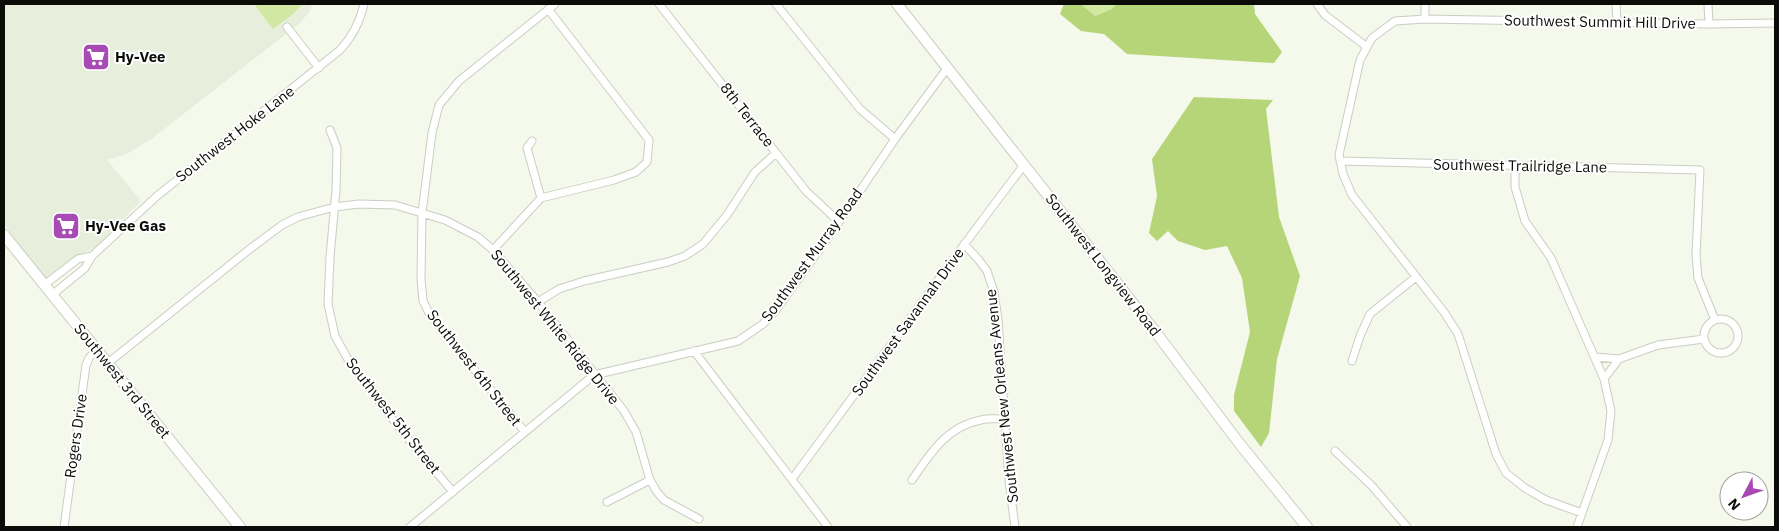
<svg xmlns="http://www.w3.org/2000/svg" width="1779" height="531" font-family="'IBM Plex Sans',sans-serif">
<rect width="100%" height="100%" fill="#f4f9ec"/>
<path fill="#e7eedb" d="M 4,4 L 312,4 L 310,11 L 300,23 L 154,137 L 127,154 L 107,160 L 141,201 L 97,246 L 75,258 L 48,280 L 42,278 L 36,272 L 4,224 Z"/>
<path fill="#d0e8a1" d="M 254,4 L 302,4 L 293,14 L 273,29 Z
M 1076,4 L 1116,4 L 1112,9 L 1095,16 L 1082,5 Z"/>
<path fill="#b6d478" d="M 1064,4 L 1082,5 L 1095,16 L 1112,9 L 1116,4 L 1254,4 L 1255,14 L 1282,52 L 1274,63 L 1127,54 L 1104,34 L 1081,31 L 1060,14 Z
M 1194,97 L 1273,100 L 1266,109 L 1279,217 L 1300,276 L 1277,359 L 1269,433 L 1261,447 L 1234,411 L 1234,395 L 1250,332 L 1242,278 L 1227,246 L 1205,250 L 1178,241 L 1168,231 L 1157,241 L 1149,233 L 1157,196 L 1152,159 Z"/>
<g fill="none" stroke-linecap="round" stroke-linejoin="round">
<g stroke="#c9cec2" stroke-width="9">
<path id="street" d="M 659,4 L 806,191 L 839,222
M 776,4 L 860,109 L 895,139
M 1317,4 L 1325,15 L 1367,47
M 1616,4 L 1617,22
M 1708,4 L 1709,24
M 1425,19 L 1425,4
M 287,27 L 319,68
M 330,130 L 337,148 L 336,190 L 330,257 L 328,304 L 335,336 L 350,363 L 401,430 L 453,492
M 532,141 L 527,148 L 541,198
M 1340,161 L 1700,170 L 1696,255 L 1698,278 L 1715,320
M 1515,165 L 1515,187 L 1525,221 L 1551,258 L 1604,379 L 1611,411 L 1608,440 L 1577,527
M 964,244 L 978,259 L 987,271 L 994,292 L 998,320 L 1009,481 L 1015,527
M 493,250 L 541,198 L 614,180 L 636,172 L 647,162 L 649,140 L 548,9
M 44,285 L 78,259 L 92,256
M 52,295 L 85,268 L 92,256 L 157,196 L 340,50 C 353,36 360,22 364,4
M 538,302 L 559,289 L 584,281 L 668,262 L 685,256 L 703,244 L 727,215 L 755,172 L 776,153
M1704 336a17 17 0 1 1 34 0a17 17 0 1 1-34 0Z
M 694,351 L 828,527
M 1595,357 L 1619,359 L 1658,345 L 1704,339
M 1352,361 L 1360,336 L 1370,314 L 1416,277
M 108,363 L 251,248 L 282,225 L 298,217 L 334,207 L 359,204 L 395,205 L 445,220 L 478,237 L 493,250 L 538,302 L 624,411 L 636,432 L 650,480 L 657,492 L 664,500 L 699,519
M 1604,379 L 1619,359
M 525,432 L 430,315 L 423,301 L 421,279 L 422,213 L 432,133 L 439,105 L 459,81 L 555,4
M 1335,451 L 1372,486 L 1407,527
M 792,479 C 870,375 945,268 1024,165
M 912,480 C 930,454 947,426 981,420 C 988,418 997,419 1005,419
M 607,502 L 650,480
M 1582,513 L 1546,500 L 1525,488 L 1506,473 L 1496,454 L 1458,334 L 1444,312 L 1352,195 L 1343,174 L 1339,155 L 1360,60 L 1372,38 L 1395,21 L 1425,19 L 1709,24 L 1775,23
M 64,527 L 86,365 L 89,358 L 97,349
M 410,527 L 594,375 L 738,341 L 763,324 L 776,310 L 839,222 L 895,139 L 948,67"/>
</g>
<g stroke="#c9cec2" stroke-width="12">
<path id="secondary" d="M 897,4 L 1154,330 L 1239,443 L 1307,527
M 4,235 L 240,527"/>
</g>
<use href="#street" stroke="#fff" stroke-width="7"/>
<use href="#secondary" stroke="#fff" stroke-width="10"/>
</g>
<defs>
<g id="supermarket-square" transform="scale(1.4375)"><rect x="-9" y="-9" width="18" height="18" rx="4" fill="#a74ab3" stroke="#fff"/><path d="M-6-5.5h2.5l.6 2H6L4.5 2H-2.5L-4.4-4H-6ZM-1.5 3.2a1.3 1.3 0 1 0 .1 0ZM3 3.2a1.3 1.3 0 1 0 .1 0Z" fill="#fff"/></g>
</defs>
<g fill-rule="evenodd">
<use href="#supermarket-square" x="96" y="57"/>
<use href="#supermarket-square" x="66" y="226"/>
</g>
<g text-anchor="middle" stroke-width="4" stroke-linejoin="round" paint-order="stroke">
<g font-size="15" fill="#0b0c08" stroke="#fff">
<text transform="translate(1600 22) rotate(1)" y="5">Southwest Summit Hill Drive</text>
<text transform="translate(747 115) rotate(52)" y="5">8th Terrace</text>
<text transform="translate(235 134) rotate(-38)" y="5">Southwest Hoke Lane</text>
<text transform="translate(1520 166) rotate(1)" y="5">Southwest Trailridge Lane</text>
<text transform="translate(812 255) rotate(-54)" y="5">Southwest Murray Road</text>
<text transform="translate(1103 265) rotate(52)" y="5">Southwest Longview Road</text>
<text transform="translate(908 322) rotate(-54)" y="5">Southwest Savannah Drive</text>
<text transform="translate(555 327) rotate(51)" y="5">Southwest White Ridge Drive</text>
<text transform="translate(474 368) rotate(52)" y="5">Southwest 6th Street</text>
<text transform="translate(122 381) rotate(51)" y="5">Southwest 3rd Street</text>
<text transform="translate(1002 396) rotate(-96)" y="5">Southwest New Orleans Avenue</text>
<text transform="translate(393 416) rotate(52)" y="5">Southwest 5th Street</text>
<text transform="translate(76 436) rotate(-82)" y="5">Rogers Drive</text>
</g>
<g font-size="15" font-weight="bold" fill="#0b0c08" stroke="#fff" text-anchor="start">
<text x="115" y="62">Hy-Vee</text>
<text x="85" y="231">Hy-Vee Gas</text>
</g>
</g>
<rect width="1779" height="531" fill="none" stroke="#0b0c08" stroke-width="10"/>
<g transform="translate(1744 496) rotate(229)"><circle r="24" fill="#ffffff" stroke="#9d9e9c"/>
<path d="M0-4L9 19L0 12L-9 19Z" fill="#a74ab3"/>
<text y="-8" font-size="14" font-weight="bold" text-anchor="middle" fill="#0b0c08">N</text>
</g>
</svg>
